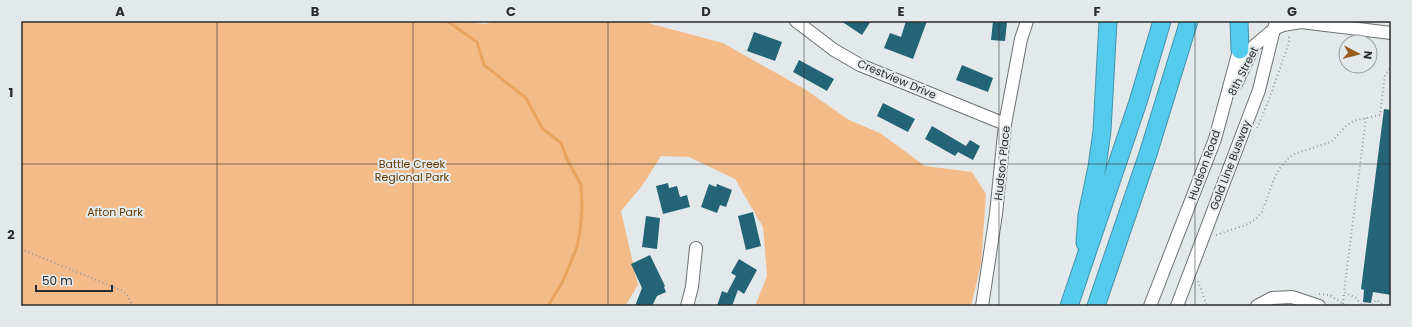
<svg xmlns="http://www.w3.org/2000/svg" width="1412" height="327" font-family="Poppins,sans-serif">
<rect width="100%" height="100%" fill="#e3e9eb"/>
<path fill="#f2bb87" d="M 21,21 L 456,21 L 485,24 L 500,21 L 633,21 L 648,23 L 723,43 L 806,90 L 849,120 L 880,133 L 925,166 L 972,172 L 986,194 L 981,264 L 971,306 L 755,306 L 767,276 L 763,227 L 735,179 L 689,157 L 661,156 L 642,186 L 621,211 L 638,285 L 625,306 L 21,306 Z"/>
<g fill="none" stroke-linecap="round" stroke-linejoin="round">
<path stroke="#e9a461" stroke-width="3" d="M 447,21 L 477,42 L 484,65 L 526,98 L 542,128 L 561,143 L 567,159 L 581,185 L 582,209 L 580,231 L 577,247 L 563,281 L 548,306"/>
</g>
<path fill="#246477" d="M 841,21 L 871,21 L 862,35 Z
M 906,21 L 927,21 L 913,59 L 884,48 L 890,33 L 901,37 Z
M 993,21 L 1007,22 L 1005,41 L 991,40 Z
M 754,32 L 782,42 L 775,61 L 747,51 Z
M 799,60 L 834,79 L 827,91 L 793,72 Z
M 962,65 L 993,78 L 988,92 L 956,80 Z
M 883,103 L 915,119 L 908,132 L 877,116 Z
M 1384,109 L 1391,110 L 1391,295 L 1373,292 L 1371,303 L 1363,302 L 1364,290 L 1361,289 Z
M 932,126 L 966,146 L 970,140 L 980,146 L 973,160 L 958,152 L 955,156 L 925,139 Z
M 668,183 L 669,188 L 677,186 L 680,197 L 687,195 L 690,207 L 663,214 L 656,186 Z
M 709,184 L 716,187 L 717,184 L 732,190 L 726,207 L 720,205 L 717,213 L 701,207 Z
M 753,212 L 761,246 L 746,250 L 738,216 Z
M 646,216 L 660,218 L 657,249 L 642,247 Z
M 650,255 L 665,286 L 664,287 L 666,292 L 657,296 L 652,306 L 635,306 L 642,288 L 631,264 Z
M 739,259 L 757,270 L 744,294 L 738,290 L 732,306 L 717,306 L 722,291 L 727,293 L 736,276 L 731,273 Z"/>
<g fill="none" stroke-linecap="round" stroke-linejoin="round">
<g stroke="#6c7173" stroke-width="14">
<path id="minor" d="M 796,21 L 834,50 L 860,65 L 1005,124
M 1236,84 L 1254,46 L 1274,29 L 1283,25 L 1301,22 L 1391,33
M 687,306 L 692,287 L 696,248
M 982,306 L 996,214 L 1005,124 L 1021,39 L 1027,21
M 1150,306 L 1215,139 L 1241,43
M 1177,306 L 1259,90 L 1276,21
M 1257,306 L 1272,298 L 1292,297 L 1319,306"/>
</g>
<g stroke="#4593a9" stroke-width="19">
<path id="highway" d="M 1239,21 L 1240,50
M 1085,243 L 1087,215 L 1097,167 L 1102,131 L 1108,21
M 1069,306 L 1138,102 L 1162,21
M 1096,306 L 1148,154 L 1189,21"/>
</g>
<path stroke="#979b9d" stroke-width="2" stroke-dasharray="1 3" stroke-linecap="butt" d="M 1366,118 L 1344,292 L 1356,298 L 1361,304 L 1372,305 L 1376,300 L 1385,306
M 1257,128 L 1268,102 L 1289,43 L 1289,34
M 1216,235 L 1248,224 L 1256,219 L 1262,212 L 1274,179 L 1280,168 L 1288,159 L 1294,154 L 1331,142 L 1346,126 L 1353,121 L 1380,115 L 1385,75 L 1391,67
M 21,249 L 123,291 L 127,295 L 133,306
M 1198,281 L 1207,306
M 1319,294 L 1330,295 L 1346,306
M 1343,304 L 1344,292"/>
<use href="#minor" stroke="#fff" stroke-width="12"/>
<use href="#highway" stroke="#54caec" stroke-width="17"/>
</g>
<path fill="none" stroke="#2a2c2d" stroke-width="1" stroke-opacity="0.55" d="M 217,21 L 217,306M 413,21 L 413,306M 608,21 L 608,306M 804,21 L 804,306M 999,21 L 999,306M 1195,21 L 1195,306M 21,164 L 1391,164"/>
<g text-anchor="middle" stroke-width="4" stroke-linejoin="round" paint-order="stroke">
<g font-size="11" fill="#2a2c2d" stroke="#e3e9eb">
<text transform="translate(1243 71) rotate(-63)" y="4">8th Street</text>
<text transform="translate(897 79) rotate(23)" y="4">Crestview Drive</text>
<text transform="translate(1002 163) rotate(-84)" y="4">Hudson Place</text>
<text transform="translate(1204 165) rotate(-70)" y="4">Hudson Road</text>
<text transform="translate(1230 165) rotate(-69)" y="4">Gold Line Busway</text>
</g>
<g font-size="11" fill="#673b03" stroke="#e3e9eb">
<text x="412" y="168">Battle Creek<tspan x="412" dy="13">Regional Park</tspan></text>
<text x="115" y="216">Afton Park</text>
</g>
</g>
<rect width="1412" height="327" fill="none" stroke="#e3e9eb" stroke-width="44"/>
<g transform="translate(1358 54) rotate(97)"><circle r="19" fill="#e3e9eb" stroke="#999d9f"/>
<path d="M0-3L7 15L0 10L-7 15Z" fill="#975d1c"/>
<text y="-6" font-size="11" font-weight="bold" text-anchor="middle" fill="#2a2c2d">N</text>
</g>
<path d="M36 285v6h76v-6" fill="none" stroke="#2a2c2d" stroke-width="2"/>
<text x="42" y="285" font-size="12" fill="#2a2c2d" stroke="#e3e9eb" stroke-width="3" paint-order="stroke">50 m</text>
<rect x="22" y="22" width="1368" height="283" fill="none" stroke="#2a2c2d" stroke-width="1.5"/>
<g font-size="13" text-anchor="middle" font-weight="bold" fill="#2a2c2d">
<text x="120" y="16">A</text>
<text x="315" y="16">B</text>
<text x="511" y="16">C</text>
<text x="706" y="16">D</text>
<text x="901" y="16">E</text>
<text x="1097" y="16">F</text>
<text x="1292" y="16">G</text>
<text x="11" y="97">1</text>
<text x="11" y="239">2</text>
</g>
</svg>
